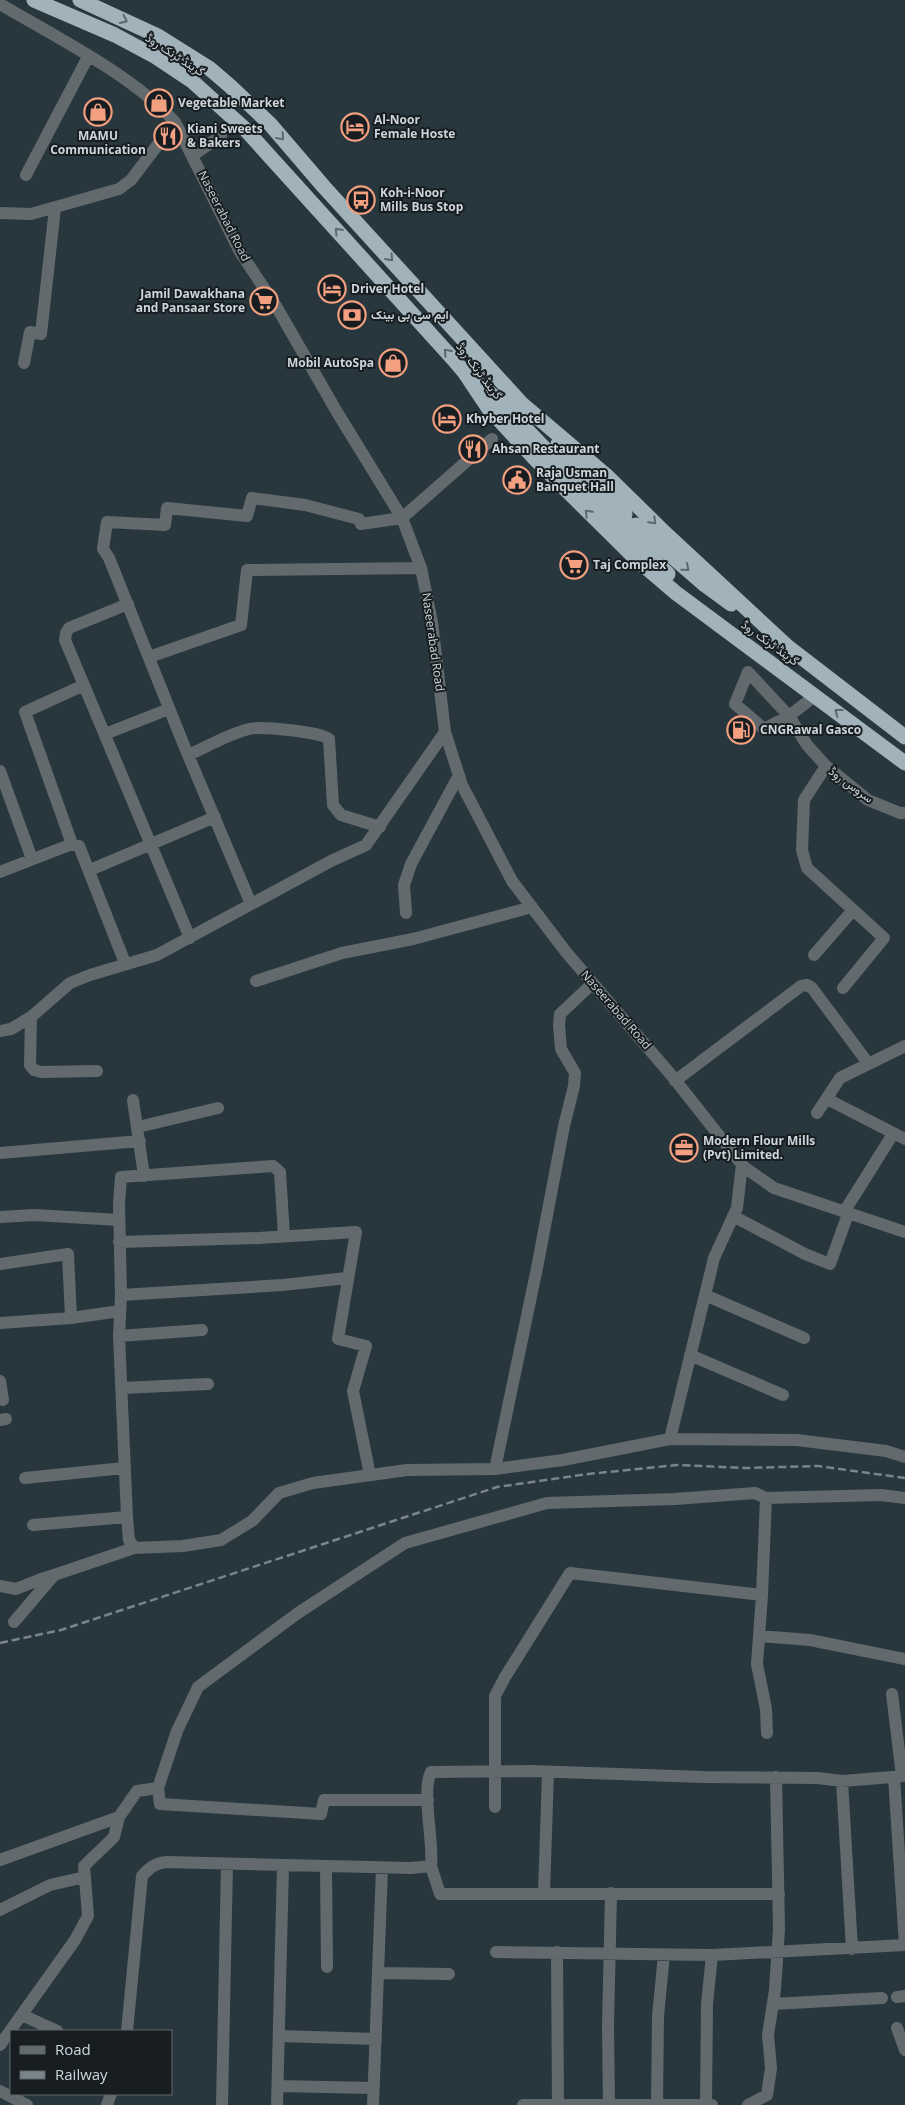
<svg xmlns="http://www.w3.org/2000/svg" width="905" height="2105" font-family="'Open Sans',Vazirmatn,sans-serif">
<rect width="100%" height="100%" fill="#28373d"/>
<g fill="none" stroke-linecap="round" stroke-linejoin="round">
<path stroke="#636a6d" stroke-width="12" d="M 0,4 C 56,37 132,75 175,122 L 240,252 L 276,306 L 337,412 L 402,518 L 421,568 L 432,622 L 445,732 L 462,785 L 512,881 L 566,952 L 672,1076 L 744,1167 L 774,1188 L 905,1232
M 193,155 L 221,136
M 26,175 L 88,57
M 0,213 L 31,214 L 119,189 L 131,180 L 175,122
M 24,363 L 30,332 L 41,334 L 55,208
M 128,604 L 69,628 L 66,633 L 65,640 L 190,938
M 149,657 L 241,625 L 247,570 L 421,568
M 816,695 L 789,716 L 764,729 L 735,704 L 748,672 L 789,716 L 807,745 L 826,766 L 868,800 L 900,813 L 905,813
M 105,734 L 169,709
M 188,755 C 207,747 228,734 249,729 C 260,726 322,732 329,739 L 333,805 L 341,815 L 380,827
M 826,766 L 804,800 L 802,850 L 807,868 L 884,938 L 843,988
M 0,771 L 32,859
M 72,844 L 25,712 L 84,685
M 90,870 L 215,817
M 0,872 L 72,844 L 79,846 L 125,963
M 251,904 L 183,743 L 109,558 L 103,549 L 107,522 L 165,525 L 167,508 L 247,516 L 252,498 L 305,505 L 359,519 L 361,524 L 402,518 L 492,439
M 406,913 L 404,885 L 411,864 L 459,775
M 814,955 L 853,910
M 256,981 L 342,953 L 413,939 L 532,907
M 31,1017 L 30,1065 L 34,1070 L 41,1072 L 97,1071
M 0,1031 L 11,1029 L 31,1017 L 70,983 L 90,975 L 157,955 L 331,861 L 366,845 L 445,732
M 675,1081 L 801,986 L 807,985 L 812,988 L 868,1063
M 827,1099 L 905,1139
M 133,1100 L 144,1176
M 817,1113 L 840,1078 L 905,1046
M 138,1127 L 218,1108
M 0,1153 L 140,1141
M 844,1212 L 893,1134
M 733,1216 L 805,1254 L 830,1264 L 848,1214
M 0,1217 L 34,1215 L 119,1220
M 119,1242 L 259,1238 L 356,1232 L 338,1339 L 366,1346 L 353,1391 L 370,1475
M 0,1264 L 68,1254 L 71,1318
M 121,1295 L 283,1285 L 347,1278
M 705,1295 L 804,1338
M 0,1323 L 71,1318 L 120,1311
M 119,1336 L 202,1330
M 690,1355 L 783,1395
M 0,1381 L 3,1400
M 122,1388 L 208,1384
M 0,1420 L 6,1419
M 670,1439 L 714,1258 L 737,1208 L 742,1164
M 495,1469 L 537,1268 L 564,1126 L 574,1086 L 575,1073 L 561,1049 L 559,1025 L 560,1014 L 593,983
M 25,1478 L 124,1468
M 33,1525 L 127,1517
M 134,1548 L 129,1540 L 127,1517 L 119,1336 L 121,1295 L 119,1204 L 121,1177 L 273,1166 L 280,1172 L 284,1236
M 0,1586 L 16,1589 L 41,1579 L 54,1575
M 762,1595 L 757,1664 L 766,1709 L 767,1733
M 14,1622 L 54,1575 L 134,1548 L 183,1546 L 221,1540 L 252,1521 L 279,1493 L 313,1483 L 407,1470 L 495,1469 L 563,1460 L 670,1439 L 797,1440 L 886,1451 L 905,1457
M 759,1636 L 810,1640 L 905,1659
M 892,1694 L 902,1776
M 894,1777 L 905,1945
M 842,1781 L 852,1949
M 158,1788 L 160,1804 L 321,1814 L 324,1800 L 428,1800
M 495,1807 L 495,1696 L 505,1677 L 570,1573 L 762,1595 L 766,1498
M 0,1860 L 119,1817
M 431,1866 L 440,1894 L 779,1894
M 326,1867 L 327,1967
M 544,1893 L 548,1772
M 0,1910 L 50,1885 L 85,1877
M 496,1952 L 712,1955 L 905,1945
M 557,1952 L 558,2105
M 379,1973 L 449,1974
M 897,1997 L 905,1996
M 773,2004 L 882,1998
M 22,2015 L 57,2031
M 897,2028 L 905,2050
M 127,2031 L 142,1876 C 150,1867 156,1863 167,1862 L 411,1868 L 431,1866 C 434,1842 421,1792 431,1772 L 531,1771 L 703,1777 L 818,1778 L 842,1781 L 905,1776
M 280,2036 L 376,2039
M 0,2045 L 75,1940 L 88,1916 L 84,1866 L 114,1837 L 119,1817 L 137,1791 L 158,1788 L 177,1731 L 198,1687 L 298,1613 L 405,1543 L 547,1503 L 675,1499 L 755,1493 L 766,1498 L 881,1495 L 905,1498
M 278,2086 L 373,2088
M 0,2091 L 27,2105
M 107,2105 L 111,2094
M 222,2105 L 227,1864
M 277,2105 L 283,1866
M 373,2105 L 382,1868
M 523,2105 L 712,2105
M 609,2105 L 608,2026 L 611,1893
M 657,2105 L 658,2016 L 664,1955
M 706,2105 L 707,2004 L 712,1955
M 748,2105 L 767,2095 L 771,2068 L 768,2035 L 775,1990 L 779,1929 L 776,1777"/>
<path stroke="#a1b2ba" stroke-width="15" d="M 34,0 L 115,35 L 156,57 L 192,81 L 245,129 L 454,360 L 465,373 L 489,409 L 536,460 L 635,558 L 676,593 L 905,763
M 80,0 L 158,36 L 209,68 L 230,86 L 270,124 L 324,187 L 522,404 L 608,477 L 665,533 L 788,647 L 905,737
M 478,384 L 497,399 L 595,501 L 614,524 L 623,522 L 625,514 L 558,444
M 668,574 L 626,534 L 627,527 L 636,525 L 705,585 L 731,604"/>
<path stroke="#79858a" stroke-width="2.5" stroke-dasharray="8 4" stroke-linecap="butt" d="M 0,1643 L 61,1630 L 497,1487 L 588,1474 L 677,1465 L 746,1468 L 818,1466 L 905,1478"/>
</g>
<defs><path id="oneway-chevron" d="M-2-3.5L2.5 0L-2 3.5" fill="none" stroke-width="1.6" stroke-linecap="round" stroke-linejoin="round" transform="scale(1.25)"/></defs>
<g stroke="#5c686d">
<use href="#oneway-chevron" transform="translate(124 20) rotate(25)"/>
<use href="#oneway-chevron" transform="translate(281 137) rotate(49)"/>
<use href="#oneway-chevron" transform="translate(338 231) rotate(-132)"/>
<use href="#oneway-chevron" transform="translate(390 258) rotate(48)"/>
<use href="#oneway-chevron" transform="translate(447 352) rotate(-132)"/>
<use href="#oneway-chevron" transform="translate(588 513) rotate(-135)"/>
<use href="#oneway-chevron" transform="translate(653 521) rotate(45)"/>
<use href="#oneway-chevron" transform="translate(686 568) rotate(41)"/>
<use href="#oneway-chevron" transform="translate(838 712) rotate(-143)"/>
</g>
<defs>
<g id="shop-ring" transform="scale(1.4375)"><circle r="9.5" fill="#171d20" stroke="#f2a080" stroke-width="1.5"/><path d="M-5-2.5h2.3a2.7 3.5 0 0 1 5.4 0H5L5.5 6h-11ZM-1.5-2.5h3a1.5 2.3 0 0 0-3 0Z" fill="#f2a080"/></g>
<g id="hotel-ring" transform="scale(1.4375)"><circle r="9.5" fill="#171d20" stroke="#f2a080" stroke-width="1.5"/><path d="M-6-4.5h1.5V1H6V5H4.5V3h-9V5H-6ZM-4 0a1.8 1.8 0 1 1 3.6 0ZM.5 0V-2.5h3Q6-2.5 6 0Z" fill="#f2a080"/></g>
<g id="restaurant-ring" transform="scale(1.4375)"><circle r="9.5" fill="#171d20" stroke="#f2a080" stroke-width="1.5"/><path d="M-5-6h1v4h1v-4h1v4h1v-4h1v5L-1.5 .5V6h-2V.5L-5-1ZM5-6V6H3V1.5H1.5Q1.5-4 5-6Z" fill="#f2a080"/></g>
<g id="bus-ring" transform="scale(1.4375)"><circle r="9.5" fill="#171d20" stroke="#f2a080" stroke-width="1.5"/><path d="M-5-6H5V4H4V6H2V4H-2V6H-4V4H-5ZM-3.5-4V0h7V-4ZM-3.5 1.2v1.5H-2V1.2ZM2 1.2v1.5H3.5V1.2Z" fill="#f2a080"/></g>
<g id="supermarket-ring" transform="scale(1.4375)"><circle r="9.5" fill="#171d20" stroke="#f2a080" stroke-width="1.5"/><path d="M-6-5.5h2.5l.6 2H6L4.5 2H-2.5L-4.4-4H-6ZM-1.5 3.2a1.3 1.3 0 1 0 .1 0ZM3 3.2a1.3 1.3 0 1 0 .1 0Z" fill="#f2a080"/></g>
<g id="bank-ring" transform="scale(1.4375)"><circle r="9.5" fill="#171d20" stroke="#f2a080" stroke-width="1.5"/><path d="M-6-4H6V4H-6ZM0-2.3a2.3 2.3 0 1 0 0 4.6a2.3 2.3 0 1 0 0-4.6Z" fill="#f2a080"/></g>
<g id="civic-ring" transform="scale(1.4375)"><circle r="9.5" fill="#171d20" stroke="#f2a080" stroke-width="1.5"/><path d="M-.6-6.5H3V-4.5H.6V-3L4-1V1h2V6H-6V1h2V-1L-.6-3ZM-1.2 2.5V6h2.4V2.5Z" fill="#f2a080"/></g>
<g id="fuel-ring" transform="scale(1.4375)"><circle r="9.5" fill="#171d20" stroke="#f2a080" stroke-width="1.5"/><path d="M-5.5-6h7V0h2V4h1.3V-2.5L3-4.5l.8-.8L6-3V5H2.5V1h-1V6h-7ZM-4.2-4.7v3.2H.2V-4.7Z" fill="#f2a080"/></g>
<g id="office-ring" transform="scale(1.4375)"><circle r="9.5" fill="#171d20" stroke="#f2a080" stroke-width="1.5"/><path d="M-6-3h4V-5.5h4V-3h4V5H-6ZM-1-4.5V-3h2v-1.5ZM-6 0V1H6V0Z" fill="#f2a080"/></g>
</defs>
<g fill-rule="evenodd">
<use href="#shop-ring" x="159" y="103"/>
<use href="#shop-ring" x="98" y="112"/>
<use href="#hotel-ring" x="355" y="127"/>
<use href="#restaurant-ring" x="168" y="136"/>
<use href="#bus-ring" x="361" y="200"/>
<use href="#hotel-ring" x="332" y="289"/>
<use href="#supermarket-ring" x="264" y="301"/>
<use href="#bank-ring" x="352" y="315"/>
<use href="#shop-ring" x="393" y="363"/>
<use href="#hotel-ring" x="447" y="419"/>
<use href="#restaurant-ring" x="473" y="449"/>
<use href="#civic-ring" x="517" y="480"/>
<use href="#supermarket-ring" x="574" y="565"/>
<use href="#fuel-ring" x="741" y="730"/>
<use href="#office-ring" x="684" y="1148"/>
</g>
<g text-anchor="middle" stroke-width="4" stroke-linejoin="round" paint-order="stroke">
<g font-size="12" fill="#cdd6da" stroke="#171d20">
<text transform="translate(175 55) rotate(33)" y="4">گرینڈ ٹرنک روڈ</text>
<text transform="translate(224 216) rotate(63)" y="4">Naseerabad Road</text>
<text transform="translate(479 371) rotate(53)" y="4">گرینڈ ٹرنک روڈ</text>
<text transform="translate(433 642) rotate(82)" y="4">Naseerabad Road</text>
<text transform="translate(770 643) rotate(36)" y="4">گرینڈ ٹرنک روڈ</text>
<text transform="translate(851 785) rotate(36)" y="4">سروس روڈ</text>
<text transform="translate(616 1010) rotate(49)" y="4">Naseerabad Road</text>
</g>
<g font-size="12" font-weight="bold" fill="#cdd6da" stroke="#171d20" text-anchor="start">
<text x="178" y="107">Vegetable Market</text>
<text x="374" y="124">Al-Noor<tspan x="374" dy="14">Female Hoste</tspan></text>
<text x="187" y="133">Kiani Sweets<tspan x="187" dy="14">&amp; Bakers</tspan></text>
<text x="98" y="140" text-anchor="middle">MAMU<tspan x="98" dy="14">Communication</tspan></text>
<text x="380" y="197">Koh-i-Noor<tspan x="380" dy="14">Mills Bus Stop</tspan></text>
<text x="351" y="293">Driver Hotel</text>
<text x="245" y="298" text-anchor="end">Jamil Dawakhana<tspan x="245" dy="14">and Pansaar Store</tspan></text>
<text x="371" y="319">ایم سی بی بینک</text>
<text x="374" y="367" text-anchor="end">Mobil AutoSpa</text>
<text x="466" y="423">Khyber Hotel</text>
<text x="492" y="453">Ahsan Restaurant</text>
<text x="536" y="477">Raja Usman<tspan x="536" dy="14">Banquet Hall</tspan></text>
<text x="593" y="569">Taj Complex</text>
<text x="760" y="734">CNGRawal Gasco</text>
<text x="703" y="1145">Modern Flour Mills<tspan x="703" dy="14">(Pvt) Limited.</tspan></text>
</g>
</g>
<rect x="10" y="2030" width="162" height="65" fill="#171d20" stroke="#60676a"/>
<rect x="20" y="2046" width="25" height="8" fill="#636a6d" stroke="#60676a"/>
<text x="55" y="2055" font-size="15" fill="#cdd6da">Road</text>
<rect x="20" y="2071" width="25" height="8" fill="#79858a" stroke="#60676a"/>
<text x="55" y="2080" font-size="15" fill="#cdd6da">Railway</text>
</svg>
